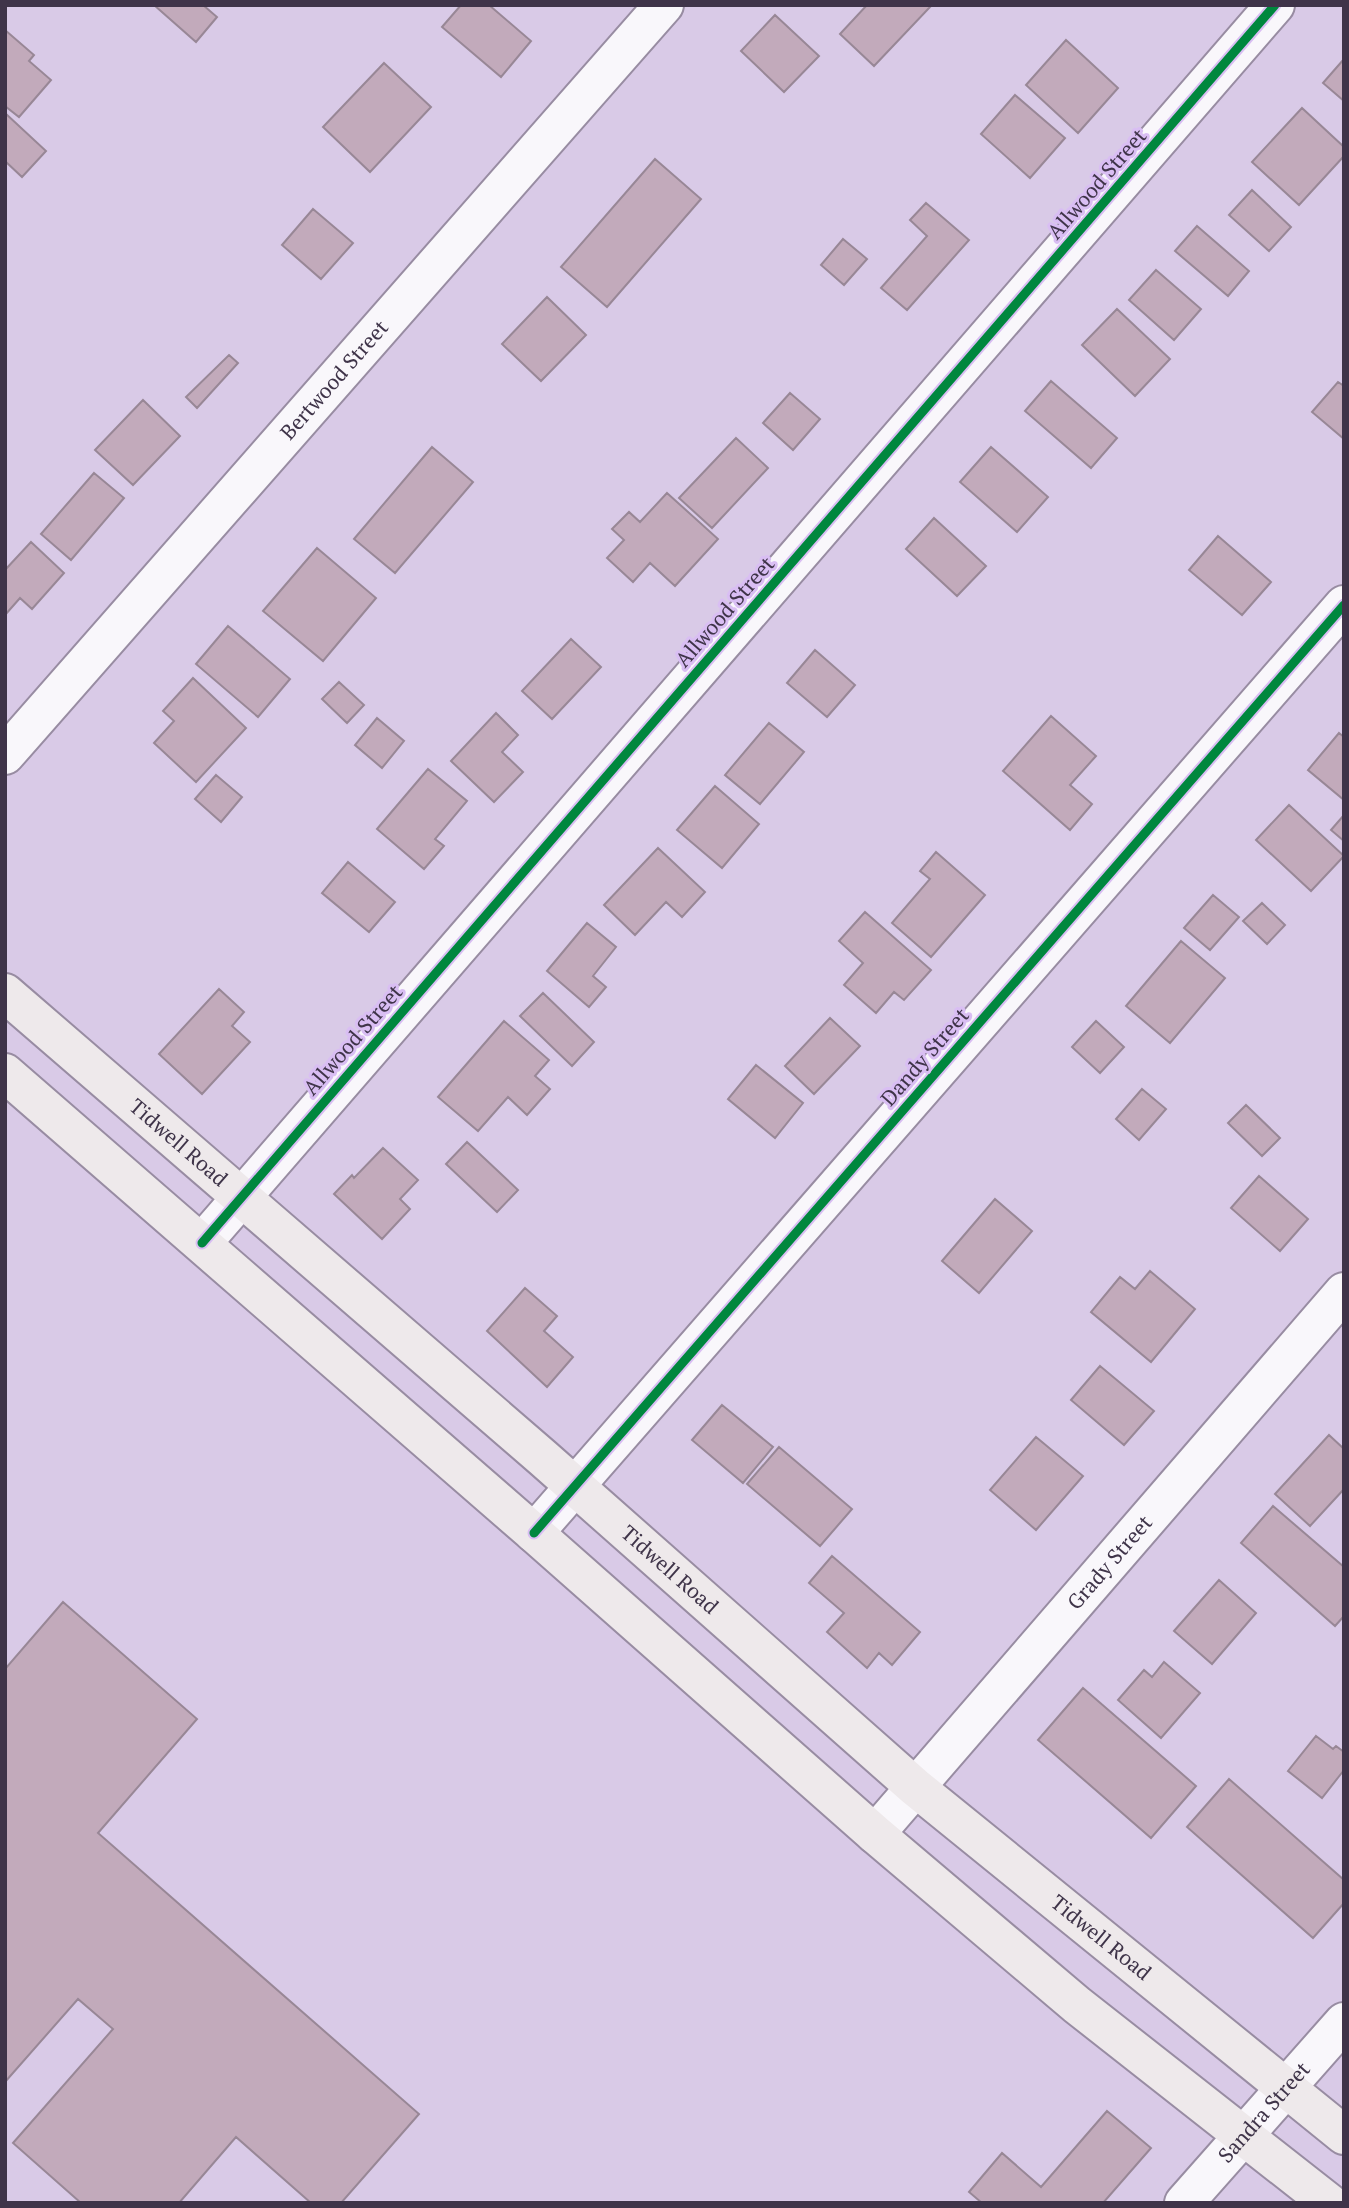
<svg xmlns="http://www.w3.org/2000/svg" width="1349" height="2208" font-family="'PT Serif',serif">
<rect width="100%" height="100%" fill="#d9cae7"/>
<path fill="#c2aabb" stroke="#988796" stroke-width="2" d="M 154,5 L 203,5 L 217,17 L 196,42 Z
M 461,5 L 489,5 L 531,41 L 501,77 L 442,27 Z
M 867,5 L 928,5 L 930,7 L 874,66 L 840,34 Z
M 775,15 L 819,56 L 784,92 L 741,51 Z
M 5,30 L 34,55 L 29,61 L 51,80 L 19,117 L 5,106 Z
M 1066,40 L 1118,88 L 1078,133 L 1026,85 Z
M 1344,59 L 1344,101 L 1323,83 Z
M 384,63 L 431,107 L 370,172 L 323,127 Z
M 1015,95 L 1065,138 L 1030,178 L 981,134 Z
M 1302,108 L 1344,147 L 1344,156 L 1299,205 L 1252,162 Z
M 5,113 L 46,151 L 22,177 L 5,161 Z
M 655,159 L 701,199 L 607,307 L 561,267 Z
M 1252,190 L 1291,227 L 1269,251 L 1229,215 Z
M 926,203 L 969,240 L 907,310 L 881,288 L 927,236 L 910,220 Z
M 313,209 L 353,243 L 321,279 L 282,245 Z
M 1197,226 L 1249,271 L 1228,296 L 1175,251 Z
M 843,239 L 867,259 L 844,285 L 821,265 Z
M 1156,270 L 1201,309 L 1174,340 L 1129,300 Z
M 547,297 L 586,335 L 541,381 L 502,344 Z
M 1117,309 L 1170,359 L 1135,396 L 1082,345 Z
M 229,355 L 238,363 L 197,408 L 186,397 Z
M 1051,381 L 1117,438 L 1091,468 L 1025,411 Z
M 1338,382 L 1344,386 L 1344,439 L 1312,412 Z
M 790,393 L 820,419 L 793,450 L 763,423 Z
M 143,400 L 180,436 L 133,485 L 95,450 Z
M 736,438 L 768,468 L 712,528 L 679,498 Z
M 432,447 L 473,482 L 395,573 L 354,539 Z
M 991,447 L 1048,497 L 1017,532 L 960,482 Z
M 94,473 L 124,498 L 71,560 L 41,534 Z
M 667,493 L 718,539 L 675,586 L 650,563 L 633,582 L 607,558 L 624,540 L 612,529 L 629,512 L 640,522 Z
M 934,518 L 986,566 L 957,596 L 906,549 Z
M 1218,536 L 1271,582 L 1242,615 L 1189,570 Z
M 31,542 L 64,573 L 32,609 L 20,598 L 5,615 L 5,570 Z
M 317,548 L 376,598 L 323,661 L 263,611 Z
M 228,626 L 290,679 L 258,717 L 196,664 Z
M 571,639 L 601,667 L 552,719 L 522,691 Z
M 815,650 L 855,685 L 827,717 L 787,683 Z
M 193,678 L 246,728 L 196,782 L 154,743 L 174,721 L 163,711 Z
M 339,682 L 364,705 L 347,723 L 322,699 Z
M 496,713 L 518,735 L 502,752 L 523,772 L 494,802 L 451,761 Z
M 1051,716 L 1096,756 L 1070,785 L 1092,804 L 1070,830 L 1003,771 Z
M 377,718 L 404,741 L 382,768 L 355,745 Z
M 769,723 L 804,752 L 760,804 L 725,775 Z
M 1339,733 L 1344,737 L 1344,800 L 1308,770 Z
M 428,769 L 467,801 L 435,839 L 444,846 L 424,869 L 377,829 Z
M 216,775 L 242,797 L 221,822 L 195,799 Z
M 715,786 L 759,824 L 722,868 L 677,830 Z
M 1289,805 L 1344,856 L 1311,891 L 1256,840 Z
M 1344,815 L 1344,841 L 1331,830 Z
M 658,848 L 705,892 L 682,917 L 666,902 L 635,935 L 604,905 Z
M 936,852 L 985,895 L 931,957 L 892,923 L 930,879 L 920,871 Z
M 348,862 L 395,902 L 369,932 L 322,893 Z
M 1213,895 L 1239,917 L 1210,950 L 1184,928 Z
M 1262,903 L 1285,925 L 1267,944 L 1243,921 Z
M 865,912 L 931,970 L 904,1000 L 894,992 L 876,1013 L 844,985 L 863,963 L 839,941 Z
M 587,923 L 616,947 L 593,976 L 606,987 L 589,1007 L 547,971 Z
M 1181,941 L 1225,978 L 1170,1043 L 1126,1006 Z
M 219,989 L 244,1012 L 232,1026 L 250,1042 L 202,1094 L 159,1054 Z
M 543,993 L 594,1042 L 572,1066 L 520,1016 Z
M 830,1018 L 860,1046 L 814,1094 L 785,1066 Z
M 504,1021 L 549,1060 L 535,1076 L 550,1089 L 527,1115 L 508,1097 L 478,1131 L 438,1097 Z
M 1096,1021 L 1124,1047 L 1100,1073 L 1072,1047 Z
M 756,1065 L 803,1103 L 775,1138 L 728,1099 Z
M 1142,1089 L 1166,1109 L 1139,1140 L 1116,1119 Z
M 1246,1105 L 1280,1138 L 1262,1156 L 1228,1123 Z
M 467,1142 L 518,1190 L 497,1212 L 446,1164 Z
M 383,1148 L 418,1180 L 400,1199 L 410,1209 L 382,1239 L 334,1194 L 352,1175 L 354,1178 Z
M 1259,1176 L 1308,1219 L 1280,1251 L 1231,1208 Z
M 995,1199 L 1032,1231 L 979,1293 L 942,1261 Z
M 1150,1271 L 1195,1309 L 1151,1362 L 1091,1312 L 1120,1277 L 1135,1289 Z
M 525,1288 L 557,1316 L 544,1331 L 573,1357 L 547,1387 L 487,1331 Z
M 1100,1366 L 1154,1411 L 1124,1445 L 1071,1400 Z
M 722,1405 L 773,1447 L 743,1483 L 692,1440 Z
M 1329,1435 L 1344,1449 L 1344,1489 L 1310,1526 L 1275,1494 Z
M 1036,1437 L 1083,1476 L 1036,1530 L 990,1490 Z
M 779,1447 L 852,1509 L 820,1546 L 747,1484 Z
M 1273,1506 L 1344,1567 L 1344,1616 L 1335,1626 L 1241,1543 Z
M 832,1556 L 920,1632 L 892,1665 L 879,1653 L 867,1668 L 827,1632 L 844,1613 L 809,1583 Z
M 1219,1580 L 1256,1613 L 1212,1664 L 1174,1631 Z
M 63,1602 L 197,1719 L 98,1833 L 419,2114 L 341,2203 L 311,2203 L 236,2137 L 179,2203 L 81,2203 L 13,2143 L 113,2029 L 78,1999 L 5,2082 L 5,1669 Z
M 1164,1662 L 1200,1693 L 1161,1738 L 1118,1700 L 1144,1670 L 1152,1677 Z
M 1083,1688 L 1196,1786 L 1151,1838 L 1038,1740 Z
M 1316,1736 L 1333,1749 L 1336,1746 L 1344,1752 L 1344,1770 L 1322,1798 L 1288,1771 Z
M 1229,1779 L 1344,1880 L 1344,1903 L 1313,1938 L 1187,1827 Z
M 1107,2111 L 1151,2148 L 1103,2203 L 982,2203 L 969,2192 L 1002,2153 L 1041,2187 Z"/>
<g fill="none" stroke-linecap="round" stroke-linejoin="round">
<g stroke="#988ca2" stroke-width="42">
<g id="street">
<path id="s1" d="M 5,755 L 664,5"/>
<path d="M 202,1243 L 1275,5"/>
<path d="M 534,1533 L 1344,605"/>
<path id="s2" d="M 875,1834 L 1344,1292"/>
<path id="s3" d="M 1184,2203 L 1344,2022"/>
</g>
</g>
<g stroke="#988ca2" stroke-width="42">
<g id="secondary">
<path id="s4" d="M 5,993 L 543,1458 L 915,1787 L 1344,2135"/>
<path d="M 5,1073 L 534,1533 L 875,1834 L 1077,2005 L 1329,2203"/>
</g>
</g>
<use href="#street" stroke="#f9f7fb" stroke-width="38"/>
<use href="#secondary" stroke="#eee9eb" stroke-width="38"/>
<g stroke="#d9bef3" stroke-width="13">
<path id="cycleway" d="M 202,1243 L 1275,5
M 534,1533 L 1344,605"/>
</g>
<use href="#cycleway" stroke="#00873e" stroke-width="9"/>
</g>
<g text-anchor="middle" stroke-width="6" stroke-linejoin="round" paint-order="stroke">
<g font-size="21" fill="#3f3449" stroke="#d9bef3">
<text transform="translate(1097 184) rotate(-49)" y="7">Allwood Street</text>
<text dy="7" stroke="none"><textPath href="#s1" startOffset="499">Bertwood Street</textPath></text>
<text transform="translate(725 612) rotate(-49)" y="7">Allwood Street</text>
<text transform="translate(353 1040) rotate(-49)" y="7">Allwood Street</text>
<text transform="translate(925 1057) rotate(-49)" y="7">Dandy Street</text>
<text dy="7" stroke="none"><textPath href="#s4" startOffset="229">Tidwell Road</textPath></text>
<text dy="7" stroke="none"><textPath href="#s2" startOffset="359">Grady Street</textPath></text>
<text dy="7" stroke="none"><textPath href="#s4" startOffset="880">Tidwell Road</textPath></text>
<text dy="7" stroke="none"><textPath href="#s4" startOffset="1447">Tidwell Road</textPath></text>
<text dy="7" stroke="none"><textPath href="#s3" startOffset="121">Sandra Street</textPath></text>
</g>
</g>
<rect width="1349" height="2208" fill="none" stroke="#3f3449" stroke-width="14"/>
</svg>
